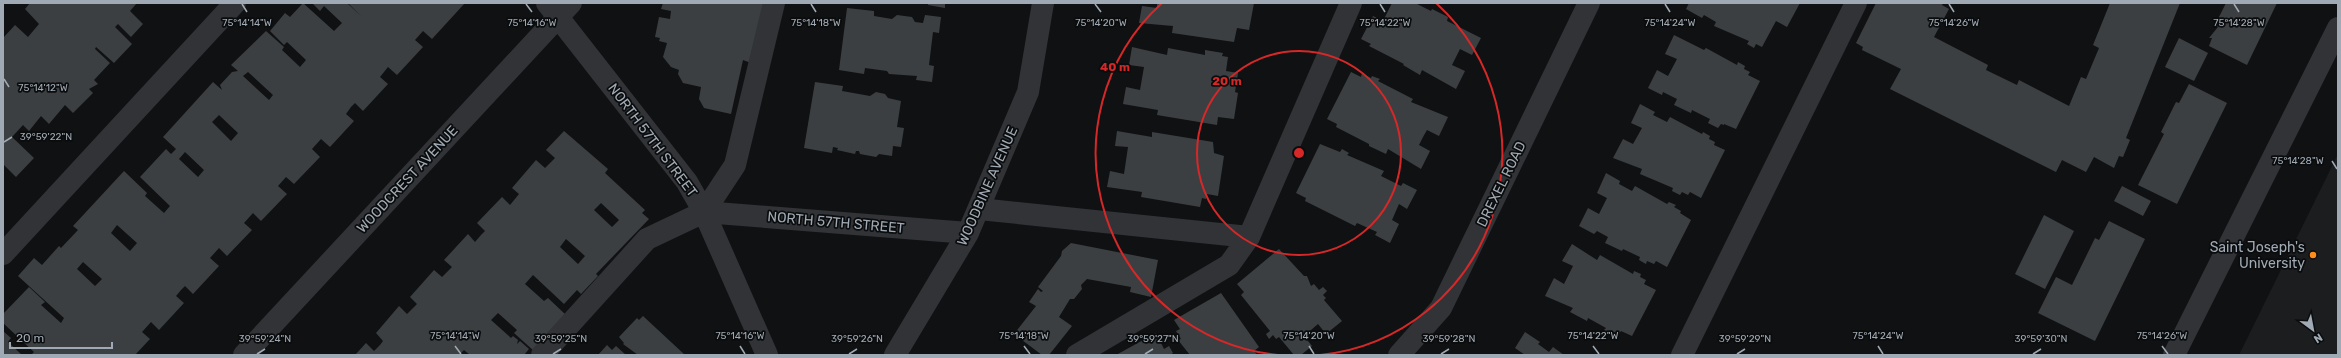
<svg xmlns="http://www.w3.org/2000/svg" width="2341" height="358" font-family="Rubik,sans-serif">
<rect width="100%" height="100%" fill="#101112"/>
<path fill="#1c1d1f" d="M 2338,154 L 2338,355 L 2239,355 Z"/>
<path fill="#3c3f42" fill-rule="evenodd" d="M 30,3 L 137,3 L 130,11 L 143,24 L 131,37 L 118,24 L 115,27 L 132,44 L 114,63 L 96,47 L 95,49 L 110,63 L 94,80 L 98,84 L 89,89 L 93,93 L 73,113 L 65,105 L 49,124 L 41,116 L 29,131 L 23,125 L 12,137 L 34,158 L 16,177 L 3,164 L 3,38 L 15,25 L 28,37 L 39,24 L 25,9 Z
M 303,3 L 334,31 L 342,23 L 324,6 L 320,11 L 312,3 L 347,3 L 362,17 L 348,3 L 465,3 L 432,39 L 423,31 L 415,40 L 423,47 L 397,75 L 388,67 L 380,77 L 388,84 L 363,111 L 355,103 L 351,107 L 346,114 L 354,121 L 330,147 L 321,139 L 312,149 L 320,157 L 294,184 L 286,177 L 278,186 L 287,194 L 261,221 L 253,213 L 244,223 L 252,230 L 227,256 L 219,248 L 210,258 L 219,266 L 193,294 L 185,286 L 181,290 L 176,296 L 184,303 L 159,330 L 151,322 L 142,332 L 150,339 L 135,355 L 31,355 L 34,352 L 3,323 L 3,314 L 29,287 L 45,302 L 41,305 L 61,323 L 64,318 L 18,276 L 34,258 L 42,265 L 59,246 L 61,248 L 78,230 L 73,226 L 124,171 L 147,193 L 145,196 L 164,213 L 170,206 L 140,177 L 166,149 L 171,154 L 176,149 L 163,137 L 213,82 L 222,90 L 220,85 L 232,72 L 238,71 L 231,65 L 266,31 L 284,47 L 282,50 L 300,67 L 306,60 L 287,42 L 284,45 L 270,31 L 285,13 L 290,17 ZM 248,72 L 273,95 L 269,100 L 243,76 ZM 219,115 L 238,133 L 231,141 L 212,122 ZM 185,152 L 204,170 L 198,177 L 179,159 ZM 117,225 L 137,243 L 130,251 L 111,233 ZM 83,262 L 102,279 L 95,286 L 77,269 Z
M 663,3 L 765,3 L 751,63 L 743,60 L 731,114 L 704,108 L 699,99 L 701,87 L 683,83 L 678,74 L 679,70 L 671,67 L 663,57 L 667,43 L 659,41 L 660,38 L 655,37 L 659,17 L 670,19 L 671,11 L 661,9 Z
M 928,3 L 945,3 L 945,8 L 928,5 Z
M 1157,3 L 1254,3 L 1249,30 L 1237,28 L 1234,42 L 1172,33 L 1173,26 L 1139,23 L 1142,6 L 1157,8 Z
M 1392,3 L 1415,3 L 1431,11 L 1432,9 L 1448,17 L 1447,21 L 1481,38 L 1472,55 L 1460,49 L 1452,65 L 1465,71 L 1456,89 L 1422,70 L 1420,75 L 1403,65 L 1404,64 L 1369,46 L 1371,44 L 1361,39 L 1373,16 L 1383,21 Z
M 1689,3 L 1800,3 L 1787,27 L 1776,21 L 1762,47 L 1756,44 L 1754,48 L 1747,44 L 1749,41 L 1714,26 L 1716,22 L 1704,15 L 1702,18 L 1686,9 Z
M 1876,3 L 1943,3 L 1942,5 L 1949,9 L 1934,37 L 1988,65 L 1986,70 L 2017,85 L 2019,80 L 2069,106 L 2081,77 L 2086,79 L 2099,48 L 2093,45 L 2110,3 L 2180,3 L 2126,138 L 2130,140 L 2123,157 L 2119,156 L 2114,168 L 2094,157 L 2086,172 L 2062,160 L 2056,172 L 1890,89 L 1901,69 L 1862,50 L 1863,47 L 1856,43 Z
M 2226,3 L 2277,3 L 2247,65 L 2209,46 L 2212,38 L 2209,38 L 2218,27 L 2215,25 Z
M 847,8 L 874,11 L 874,16 L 892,19 L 897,15 L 912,17 L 915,22 L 923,23 L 925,15 L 941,17 L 939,33 L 933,32 L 929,65 L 934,66 L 932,82 L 916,80 L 917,76 L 889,74 L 887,71 L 865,68 L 864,74 L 839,70 Z
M 1674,35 L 1704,50 L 1706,48 L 1737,65 L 1738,62 L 1745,66 L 1744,69 L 1750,72 L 1748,75 L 1760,81 L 1736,129 L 1724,124 L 1724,125 L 1721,124 L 1718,128 L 1708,123 L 1710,119 L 1692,110 L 1691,113 L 1674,105 L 1677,99 L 1663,92 L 1662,95 L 1648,88 L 1657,70 L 1668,76 L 1677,59 L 1665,54 Z
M 2179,38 L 2208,53 L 2194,81 L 2165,67 Z
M 1132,47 L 1167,55 L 1168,48 L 1205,55 L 1205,50 L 1223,53 L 1222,56 L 1228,57 L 1226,71 L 1238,73 L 1235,92 L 1238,93 L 1234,119 L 1218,117 L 1217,125 L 1157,115 L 1158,110 L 1123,104 L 1126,87 L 1140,90 L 1144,67 L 1129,65 Z
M 1351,72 L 1361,77 L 1362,73 L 1371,78 L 1372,76 L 1380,79 L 1378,81 L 1413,99 L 1411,102 L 1448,117 L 1439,136 L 1427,130 L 1423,137 L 1419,145 L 1430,151 L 1421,169 L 1388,149 L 1386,154 L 1369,146 L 1369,144 L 1336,127 L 1337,124 L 1327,119 Z
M 815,82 L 843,86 L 842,91 L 870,96 L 876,92 L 885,94 L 888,98 L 901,101 L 897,127 L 904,128 L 901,147 L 893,146 L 892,156 L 879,154 L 876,157 L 860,154 L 859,151 L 856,151 L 855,154 L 837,150 L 838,148 L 833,147 L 832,153 L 804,148 Z
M 2189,84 L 2227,103 L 2177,204 L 2138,185 L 2164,134 L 2161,132 L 2176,102 L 2179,103 Z
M 1640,104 L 1655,112 L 1653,115 L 1667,122 L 1670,117 L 1702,134 L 1703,132 L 1710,136 L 1709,139 L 1715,142 L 1714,145 L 1725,150 L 1701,198 L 1690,192 L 1688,195 L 1682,192 L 1680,195 L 1672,191 L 1673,188 L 1640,174 L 1642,169 L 1613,158 L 1623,139 L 1633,144 L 1642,128 L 1631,123 Z
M 564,131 L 608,169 L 605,173 L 645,210 L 642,213 L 649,219 L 596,274 L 598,276 L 581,294 L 577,290 L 564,304 L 533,275 L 525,284 L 544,301 L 548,298 L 566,315 L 534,351 L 514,333 L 517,330 L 498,313 L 491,320 L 511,338 L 513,336 L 518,340 L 517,344 L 520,341 L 529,349 L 524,355 L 470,355 L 464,350 L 459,355 L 355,355 L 366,343 L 374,351 L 380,345 L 383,341 L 376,333 L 399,306 L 407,314 L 417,304 L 410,297 L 434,270 L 442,277 L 452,267 L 444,260 L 468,234 L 475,242 L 481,235 L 485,231 L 477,223 L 502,197 L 510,205 L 519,194 L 512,188 L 536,160 L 545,168 L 555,158 L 546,150 ZM 601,203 L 619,220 L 612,227 L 594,210 ZM 566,239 L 585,256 L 578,264 L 560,247 Z
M 1117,131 L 1152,137 L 1152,132 L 1213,142 L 1214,153 L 1224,156 L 1218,196 L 1207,194 L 1206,199 L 1202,198 L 1200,207 L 1141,197 L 1142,192 L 1107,187 L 1110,171 L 1124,174 L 1128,147 L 1115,146 Z
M 1320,144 L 1340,152 L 1342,149 L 1349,153 L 1347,155 L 1384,171 L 1381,176 L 1401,186 L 1403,183 L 1417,190 L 1407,209 L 1399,204 L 1392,220 L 1399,224 L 1390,243 L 1375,235 L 1377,232 L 1357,223 L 1355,226 L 1305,201 L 1306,198 L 1296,193 Z
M 1606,173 L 1620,181 L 1619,184 L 1632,191 L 1635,186 L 1667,204 L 1669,202 L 1676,205 L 1674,207 L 1681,211 L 1680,213 L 1691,220 L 1667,267 L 1656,261 L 1654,264 L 1647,261 L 1646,264 L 1639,260 L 1640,257 L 1623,249 L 1622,251 L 1605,243 L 1608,237 L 1597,231 L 1594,234 L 1579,226 L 1588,208 L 1599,214 L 1607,198 L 1597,193 Z
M 2122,186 L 2151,201 L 2143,216 L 2114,201 Z
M 2044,215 L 2074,231 L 2045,289 L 2015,274 Z
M 2109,221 L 2145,239 L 2095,341 L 2038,313 L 2056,277 L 2072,285 L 2095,238 L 2099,240 Z
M 1071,243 L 1158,260 L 1151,297 L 1130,292 L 1131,287 L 1087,279 L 1081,285 L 1082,289 L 1074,299 L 1070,299 L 1059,317 L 1072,326 L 1049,355 L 1042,355 L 1014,334 L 1036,306 L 1029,302 L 1038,289 L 1041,292 L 1043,291 L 1038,287 L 1061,256 L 1062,251 Z
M 1572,244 L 1597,260 L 1600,255 L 1633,274 L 1634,271 L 1641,274 L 1640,277 L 1646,280 L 1644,284 L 1656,290 L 1632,336 L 1621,331 L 1619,334 L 1613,332 L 1612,334 L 1604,330 L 1606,328 L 1588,318 L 1587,321 L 1570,312 L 1573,308 L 1545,296 L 1554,278 L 1564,284 L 1573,266 L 1562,261 Z
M 1279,249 L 1304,276 L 1307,276 L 1311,286 L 1314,284 L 1319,290 L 1323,287 L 1327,291 L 1323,295 L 1326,298 L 1324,300 L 1342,321 L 1326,334 L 1318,324 L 1304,336 L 1312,346 L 1301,355 L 1294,355 L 1279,337 L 1276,339 L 1273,335 L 1269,339 L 1266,334 L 1270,331 L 1241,295 L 1244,292 L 1237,284 Z
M 1221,293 L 1259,347 L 1254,351 L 1257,355 L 1190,355 L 1178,340 L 1181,339 L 1176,331 L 1180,329 L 1174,320 Z
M 643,316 L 685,355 L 638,355 L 623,344 L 624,343 L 619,337 L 637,318 L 639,320 Z
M 3,331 L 11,338 L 8,342 L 22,355 L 3,355 Z
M 1525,332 L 1540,342 L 1538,344 L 1549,352 L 1553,347 L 1564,355 L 1525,355 L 1515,348 Z
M 1156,333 L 1164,349 L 1169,346 L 1173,353 L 1170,355 L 1116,355 Z
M 607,345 L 612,350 L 616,346 L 626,355 L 598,355 Z"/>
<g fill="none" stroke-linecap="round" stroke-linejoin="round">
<path stroke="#313337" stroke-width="22" d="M 547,3 L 687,182 L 704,212 L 767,355
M 979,209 L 1249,237
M 704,212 L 968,233
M 3,254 L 235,3
M 244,355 L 571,3
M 542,355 L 647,239 L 704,212 L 735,165 L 774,3
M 895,355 L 968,233 L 1028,92 L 1043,3
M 1077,355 L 1229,265 L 1249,237 L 1351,3
M 1399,355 L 1441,308 L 1589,3
M 1682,355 L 1856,3
M 2174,355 L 2338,28"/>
</g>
<path fill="none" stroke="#a0aab4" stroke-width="1.5" d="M 242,4 L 247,12M 526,4 L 532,12M 811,4 L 816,12M 1095,4 L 1101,12M 1380,4 L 1385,12M 1665,4 L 1670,12M 1949,4 L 1954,12M 2234,4 L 2239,12M 4,79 L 9,87M 4,142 L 12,137M 2332,161 L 2337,169M 455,346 L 461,354M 740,346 L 745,354M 1024,346 L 1030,354M 1309,346 L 1314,354M 1593,346 L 1599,354M 1878,346 L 1883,354M 2162,346 L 2168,354M 257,354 L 265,349M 553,354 L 561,349M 849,354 L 857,349M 1145,354 L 1153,349M 1441,354 L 1449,349M 1737,354 L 1745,349M 2033,354 L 2041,349"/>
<g fill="none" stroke="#d62828" stroke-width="2">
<circle cx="1299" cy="153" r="102"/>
<path d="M1278 355A203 203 0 0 1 1162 3M1436 3A203 203 0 0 1 1320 355"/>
</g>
<circle fill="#fd8c1d" stroke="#0b0c0d" stroke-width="1.5" cx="2313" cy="255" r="4"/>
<g text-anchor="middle" stroke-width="3.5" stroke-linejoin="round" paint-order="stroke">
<g font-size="14" fill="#a0aab4" stroke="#0b0c0d">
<text transform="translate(653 140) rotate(53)" y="5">NORTH 57TH STREET</text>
<text transform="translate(407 179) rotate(-47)" y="5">WOODCREST AVENUE</text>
<text transform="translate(1501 184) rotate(-64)" y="5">DREXEL ROAD</text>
<text transform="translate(987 186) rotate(-66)" y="5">WOODBINE AVENUE</text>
<text transform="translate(836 222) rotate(5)" y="5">NORTH 57TH STREET</text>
</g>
<g font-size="14" fill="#a0aab4" stroke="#0b0c0d" text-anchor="end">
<text x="2305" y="252">Saint Joseph's<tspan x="2305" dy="16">University</tspan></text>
</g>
</g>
<g font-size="10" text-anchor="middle" fill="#a0aab4" stroke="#0b0c0d" stroke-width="3.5" stroke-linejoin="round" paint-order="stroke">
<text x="1670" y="26">75°14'24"W</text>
<text x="247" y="26">75°14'14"W</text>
<text x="532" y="26">75°14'16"W</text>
<text x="816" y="26">75°14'18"W</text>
<text x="1101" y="26">75°14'20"W</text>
<text x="1385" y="26">75°14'22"W</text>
<text x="2239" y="26">75°14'28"W</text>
<text x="1954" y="26">75°14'26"W</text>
<text x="43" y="91">75°14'12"W</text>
<text x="46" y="140">39°59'22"N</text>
<text x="2298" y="164">75°14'28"W</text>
<text x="455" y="339">75°14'14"W</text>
<text x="740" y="339">75°14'16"W</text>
<text x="1024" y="339">75°14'18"W</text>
<text x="1309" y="339">75°14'20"W</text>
<text x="1593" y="339">75°14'22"W</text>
<text x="1878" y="339">75°14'24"W</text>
<text x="2162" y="339">75°14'26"W</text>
<text x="265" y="342">39°59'24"N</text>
<text x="561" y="342">39°59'25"N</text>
<text x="857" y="342">39°59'26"N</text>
<text x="1153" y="342">39°59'27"N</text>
<text x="1449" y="342">39°59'28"N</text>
<text x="1745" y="342">39°59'29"N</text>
<text x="2041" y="342">39°59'30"N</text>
</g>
<circle cx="1299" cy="153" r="6" fill="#d62828" stroke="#0b0c0d" stroke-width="2"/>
<g font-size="12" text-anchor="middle" font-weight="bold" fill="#d62828" stroke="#0b0c0d" stroke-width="3.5" stroke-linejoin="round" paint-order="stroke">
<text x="1115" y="71">40 m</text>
<text x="1227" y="85">20 m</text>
</g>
<rect width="2341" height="358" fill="none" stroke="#a0aab4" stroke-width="8"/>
<g transform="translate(2313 330) rotate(148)" stroke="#0b0c0d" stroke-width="3" paint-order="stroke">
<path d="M0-3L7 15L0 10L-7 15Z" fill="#a0aab4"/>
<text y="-6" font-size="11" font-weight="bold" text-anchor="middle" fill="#a0aab4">N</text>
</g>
<path d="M10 342v6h102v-6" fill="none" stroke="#a0aab4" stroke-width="2"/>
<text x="16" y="342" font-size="12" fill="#a0aab4" stroke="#0b0c0d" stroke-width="3" paint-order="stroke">20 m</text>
</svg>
